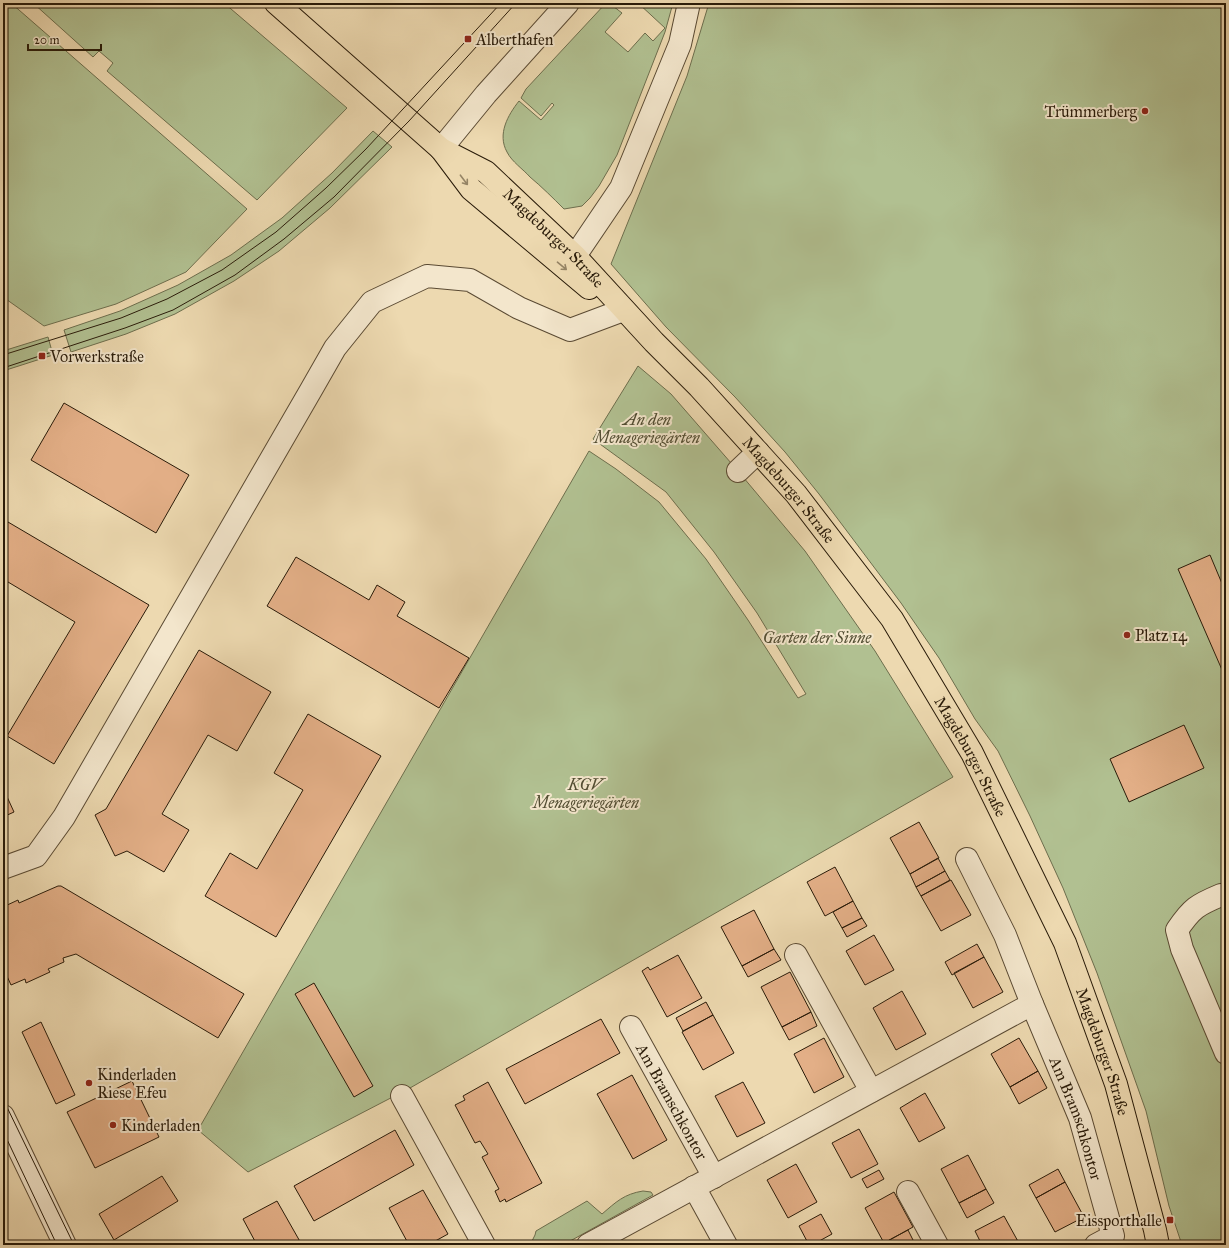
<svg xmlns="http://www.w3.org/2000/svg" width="1229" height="1248" font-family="'IM FELL Great Primer',serif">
<rect width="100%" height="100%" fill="#edd9b0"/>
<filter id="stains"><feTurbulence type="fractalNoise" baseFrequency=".005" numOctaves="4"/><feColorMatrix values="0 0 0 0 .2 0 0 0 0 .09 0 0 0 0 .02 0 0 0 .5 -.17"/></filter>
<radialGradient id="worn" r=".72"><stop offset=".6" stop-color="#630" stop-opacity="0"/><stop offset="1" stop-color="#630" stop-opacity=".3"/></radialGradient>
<path fill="#b1c091" stroke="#6d6e4d" d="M 3,3 L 11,3 L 247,209 L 186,272 L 116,304 L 44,326 L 3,297 Z
M 33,3 L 224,3 L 347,108 L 257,200 L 107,71 L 113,63 L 99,51 L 93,57 Z
M 606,3 L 609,3 L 622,13 L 605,32 L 628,52 L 645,33 L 653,41 L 665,28 L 638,3 L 673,3 L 665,32 L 617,155 L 599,186 L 590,198 L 582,206 L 564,209 C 553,198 542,187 530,177 C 523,169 512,162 507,152 C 497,134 508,115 519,101 L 541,120 L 554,105 L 552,103 L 541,116 L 521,98 L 526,89 Z
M 709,3 L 1226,3 L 1226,1245 L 1182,1245 L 1169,1206 L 1146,1111 L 1097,973 L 1063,888 L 1030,816 L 998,751 L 975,719 L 939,658 L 901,603 L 819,494 L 785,452 L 735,397 L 666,327 L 611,264 L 687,76 Z
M 373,131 L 392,147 L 330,208 L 279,251 L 234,281 L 175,314 L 126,334 L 71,352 L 64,330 L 120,311 L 178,285 L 231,255 L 282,218 L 332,173 Z
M 48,337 L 53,355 L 3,371 L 3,351 Z
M 638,366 L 671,394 L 738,471 L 805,551 L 875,651 L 953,777 L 410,1088 L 248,1172 L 198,1130 L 589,451 L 616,469 L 659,502 L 706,559 L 748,620 L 798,698 L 806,694 L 757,613 L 714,552 L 666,492 L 593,439 Z
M 643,1191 L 651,1192 L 653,1195 L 563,1245 L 530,1245 L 535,1235 L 536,1231 L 587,1201 L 602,1214 C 616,1202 624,1194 643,1191 Z"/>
<path fill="#e3af87" stroke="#291b09" d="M 64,403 L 189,475 L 156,533 L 31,460 Z
M 7,434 L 3,452 L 3,435 Z
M 8,522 L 149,605 L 54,764 L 7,736 L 75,622 L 3,579 L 3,530 Z
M 1210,555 L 1226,593 L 1226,679 L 1178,569 Z
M 296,557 L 369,600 L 377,585 L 405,602 L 397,616 L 469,658 L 439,708 L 267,606 Z
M 199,650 L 271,692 L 237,751 L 208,735 L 162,814 L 189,830 L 164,872 L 127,851 L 115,856 L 95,815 L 106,809 Z
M 308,714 L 381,756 L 276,937 L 205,896 L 230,853 L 257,869 L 303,790 L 274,773 Z
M 1184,725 L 1204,768 L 1129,802 L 1110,759 Z
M 3,788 L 14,812 L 3,817 Z
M 919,822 L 939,858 L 910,874 L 890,838 Z
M 938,858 L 945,871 L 916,887 L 910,874 Z
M 835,867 L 853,901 L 825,916 L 807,882 Z
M 945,871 L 950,880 L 921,896 L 916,887 Z
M 951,880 L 971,915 L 941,931 L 921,896 Z
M 58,886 L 61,886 L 244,994 L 218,1038 L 76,954 L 63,958 L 64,962 L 48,969 L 50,972 L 26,983 L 25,979 L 11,985 L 6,974 L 3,976 L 3,907 L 18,900 L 19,903 Z
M 853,901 L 862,918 L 842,928 L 833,912 Z
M 754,910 L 774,949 L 742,966 L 721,927 Z
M 862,918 L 867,926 L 847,937 L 842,928 Z
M 874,935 L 894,970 L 865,985 L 846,951 Z
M 977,944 L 984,957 L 952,975 L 945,962 Z
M 774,949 L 781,960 L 748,977 L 742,966 Z
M 678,955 L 702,998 L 667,1017 L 642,971 L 648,967 L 650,970 Z
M 984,957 L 1003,992 L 973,1008 L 954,973 Z
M 790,972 L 811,1012 L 782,1027 L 761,987 Z
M 314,983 L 373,1086 L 354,1097 L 295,994 Z
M 902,991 L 926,1034 L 896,1050 L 873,1008 Z
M 706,1002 L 713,1015 L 683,1031 L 676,1018 Z
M 811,1012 L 817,1026 L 789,1040 L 782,1027 Z
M 713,1015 L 734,1053 L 703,1070 L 682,1032 Z
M 601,1019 L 620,1053 L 525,1104 L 506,1069 Z
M 41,1022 L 75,1095 L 56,1104 L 22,1032 Z
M 824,1038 L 844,1077 L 814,1093 L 794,1054 Z
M 1019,1038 L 1038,1071 L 1010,1087 L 991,1054 Z
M 1038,1071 L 1047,1088 L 1019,1104 L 1010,1087 Z
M 632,1075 L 667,1140 L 633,1159 L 597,1094 Z
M 132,1081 L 159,1137 L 95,1168 L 67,1112 Z
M 488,1082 L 542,1183 L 506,1202 L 505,1199 L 500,1202 L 495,1191 L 499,1189 L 482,1157 L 488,1154 L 480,1141 L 475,1143 L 455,1105 L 465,1100 L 463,1096 Z
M 743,1082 L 765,1123 L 737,1137 L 715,1096 Z
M 925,1093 L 945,1128 L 919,1142 L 900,1108 Z
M 859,1129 L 878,1164 L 851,1178 L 832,1143 Z
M 395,1130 L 414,1165 L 314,1221 L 294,1186 Z
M 968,1155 L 986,1189 L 959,1203 L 941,1169 Z
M 796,1164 L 817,1202 L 788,1218 L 767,1180 Z
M 1058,1169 L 1065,1182 L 1036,1198 L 1029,1185 Z
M 879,1170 L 884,1179 L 867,1188 L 862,1179 Z
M 162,1176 L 178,1201 L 114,1240 L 99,1214 Z
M 1065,1182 L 1084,1217 L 1055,1232 L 1036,1198 Z
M 986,1189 L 994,1203 L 967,1218 L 959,1203 Z
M 423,1190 L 448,1234 L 428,1245 L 409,1245 L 389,1208 Z
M 894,1192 L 913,1227 L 884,1243 L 865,1208 Z
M 277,1201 L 302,1245 L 257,1245 L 243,1219 Z
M 821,1214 L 832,1234 L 812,1245 L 809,1245 L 799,1226 Z
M 1004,1216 L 1020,1245 L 982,1245 L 975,1231 Z
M 908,1230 L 914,1242 L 908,1245 L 880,1245 Z
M 837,1241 L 839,1245 L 829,1245 Z"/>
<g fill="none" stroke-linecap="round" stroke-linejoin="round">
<g stroke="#5a4a33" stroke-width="24">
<g id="minor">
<path d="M 441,149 L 486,94 L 568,3"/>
<path d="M 575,256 L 621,188 L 680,44 L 689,3"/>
<path d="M 738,471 L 758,452"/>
<path id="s1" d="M 967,859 L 1005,935 L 1032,1004 L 1080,1118 L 1113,1236 L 1096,1245"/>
<path d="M 3,868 L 36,856 L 64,817 L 311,390 L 335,348 L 372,302 L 427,276 L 470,280 L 519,308 L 570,330 L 618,312"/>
<path d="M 1221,895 C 1197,905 1192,908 1177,930 L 1182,949 L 1226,1053"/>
<path d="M 796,955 L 871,1091"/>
<path id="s2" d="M 631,1027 L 714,1177"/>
<path d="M 402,1096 L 484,1245"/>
<path d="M 3,1116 L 65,1245"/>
<path d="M 694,1187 L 726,1245"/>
<path d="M 908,1192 L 937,1245"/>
<path d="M 588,1245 L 1032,1004"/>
</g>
</g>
<g stroke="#291b09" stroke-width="24">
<g id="major">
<path d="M 276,3 L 441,149 L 471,189 L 589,288"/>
<path id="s3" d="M 441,149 L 486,172 L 575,256 L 654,342 L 699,387 L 796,494 L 892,619 L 972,753 L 1065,943 L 1116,1084 L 1155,1230 L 1158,1245"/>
</g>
</g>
<use href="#minor" stroke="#f3e6cc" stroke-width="22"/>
<use href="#major" stroke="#edd9b0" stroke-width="22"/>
<path stroke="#291b09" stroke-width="1" d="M 3,355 L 121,318 L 167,299 L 222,270 L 276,232 L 326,188 L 366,149 L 501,3
M 3,368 L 125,328 L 173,310 L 235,275 L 284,239 L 334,197 L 409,121 L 516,3
M 3,1099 L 74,1245
M 3,1131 L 57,1245"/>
</g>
<defs><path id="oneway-shaft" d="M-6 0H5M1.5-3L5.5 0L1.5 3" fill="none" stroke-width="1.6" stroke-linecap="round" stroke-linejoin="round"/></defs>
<g stroke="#958465">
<use href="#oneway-shaft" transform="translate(464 180) rotate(53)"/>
<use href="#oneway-shaft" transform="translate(562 266) rotate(40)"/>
</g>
<g fill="#8f2418" stroke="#f3e6cc" stroke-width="1.5">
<rect x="464" y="35" width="8" height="8" rx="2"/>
<circle cx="1145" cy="111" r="4"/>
<rect x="38" y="352" width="8" height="8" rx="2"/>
<circle cx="1127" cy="635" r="4"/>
<circle cx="89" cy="1083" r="4"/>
<circle cx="113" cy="1125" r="4"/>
<rect x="1166" y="1216" width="8" height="8" rx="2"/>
</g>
<g text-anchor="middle" stroke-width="4" stroke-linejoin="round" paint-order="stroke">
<g font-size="16" fill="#291b09" stroke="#f3e6cc" text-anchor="start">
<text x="476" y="45">Alberthafen</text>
<text x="1137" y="117" text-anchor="end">Trümmerberg</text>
<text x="50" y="362">Vorwerkstraße</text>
<text x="1135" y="641">Platz 14</text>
<text x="97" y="1080">Kinderladen<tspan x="97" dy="18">Riese Efeu</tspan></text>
<text x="121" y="1131">Kinderladen</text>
<text x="1162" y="1226" text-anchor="end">Eissporthalle</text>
</g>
<g font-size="16" fill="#291b09" stroke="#f3e6cc">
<text dy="6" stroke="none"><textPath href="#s3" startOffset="145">Magdeburger Straße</textPath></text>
<text dy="6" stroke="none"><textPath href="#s3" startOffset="490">Magdeburger Straße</textPath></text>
<text dy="6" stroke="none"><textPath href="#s3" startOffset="814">Magdeburger Straße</textPath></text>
<text dy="6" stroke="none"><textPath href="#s3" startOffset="1138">Magdeburger Straße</textPath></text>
<text dy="6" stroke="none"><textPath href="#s2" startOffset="85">Am Bramschkontor</textPath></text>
<text dy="6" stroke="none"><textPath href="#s1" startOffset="282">Am Bramschkontor</textPath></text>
</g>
<g font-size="16" font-style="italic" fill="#524d32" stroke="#f3e6cc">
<text x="647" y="425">An den<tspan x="647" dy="18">Menageriegärten</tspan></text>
<text x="817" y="643">Garten der Sinne</text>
<text x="586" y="790">KGV<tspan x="586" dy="18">Menageriegärten</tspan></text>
</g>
</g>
<rect width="1229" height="1248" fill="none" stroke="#edd9b0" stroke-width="16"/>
<rect x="4" y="4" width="1221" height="1240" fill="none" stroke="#291b09" stroke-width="2"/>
<rect x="8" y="8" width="1213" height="1232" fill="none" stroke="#291b09"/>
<path d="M28 44v6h73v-6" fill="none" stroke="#291b09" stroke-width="2"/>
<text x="34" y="44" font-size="12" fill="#291b09" stroke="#f3e6cc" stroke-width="3" paint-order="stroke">20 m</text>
<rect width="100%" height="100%" filter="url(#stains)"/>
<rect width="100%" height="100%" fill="url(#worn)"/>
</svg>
